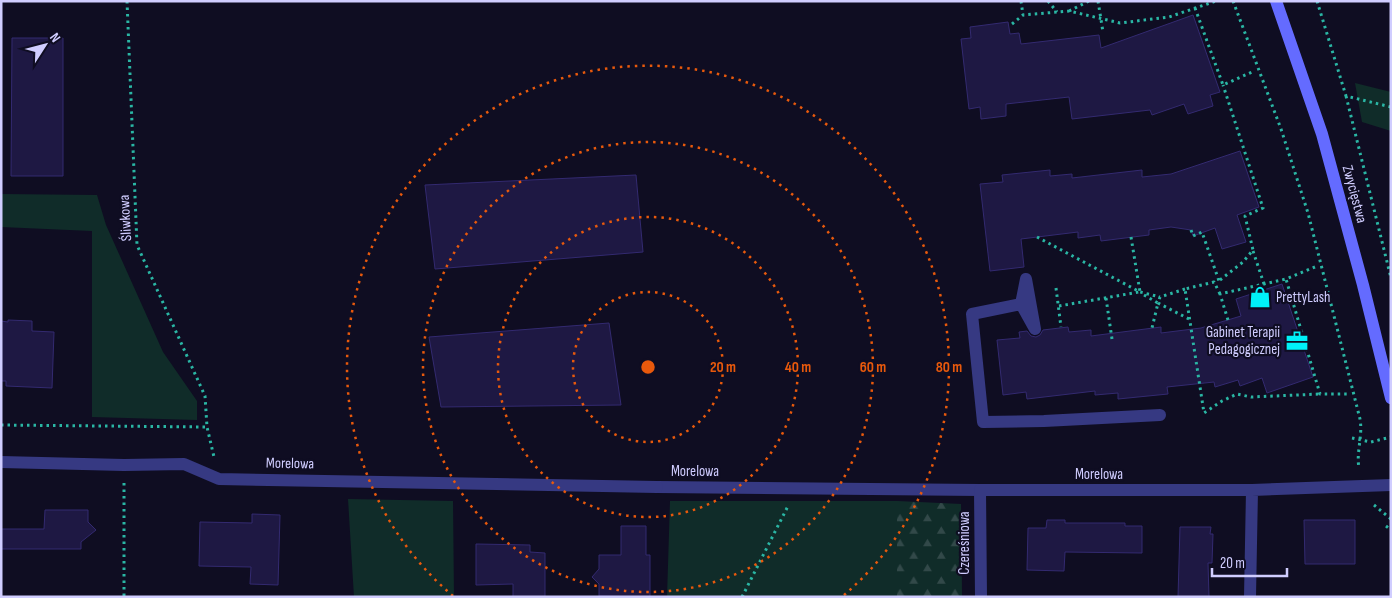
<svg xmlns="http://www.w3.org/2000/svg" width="1392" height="598" font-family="'Sofia Sans Condensed',sans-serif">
<defs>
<pattern id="forest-firs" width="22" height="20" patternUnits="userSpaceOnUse" patternTransform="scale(1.25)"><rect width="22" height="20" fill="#102c29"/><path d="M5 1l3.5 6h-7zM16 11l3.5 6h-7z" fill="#324949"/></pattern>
</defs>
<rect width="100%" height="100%" fill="#0f0d22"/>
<path fill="#102c29" d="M 1355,83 L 1391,92 L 1391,131 L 1362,122 Z
M 1,194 L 97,195 L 106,225 L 163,352 L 197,401 L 197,420 L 92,417 L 92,231 L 1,227 Z
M 348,499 L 453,501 L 454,597 L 354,597 Z
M 670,501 L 897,501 L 897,597 L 667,597 Z"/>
<path fill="url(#forest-firs)" d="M 897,501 L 961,504 L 962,597 L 897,597 Z"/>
<path fill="#1e1843" stroke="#332a70" d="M 1193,15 L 1220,92 L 1210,95 L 1213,106 L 1188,114 L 1184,104 L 1152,115 L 1150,110 L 1072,119 L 1069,97 L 1006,104 L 1006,116 L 981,119 L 980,107 L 969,109 L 961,39 L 971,38 L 970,27 L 1008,22 L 1010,34 L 1019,33 L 1021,44 L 1099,35 L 1101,48 Z
M 12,38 L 63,38 L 63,176 L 11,176 Z
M 1240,151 L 1259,207 L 1237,215 L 1246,242 L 1222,249 L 1215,228 L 1193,236 L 1191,230 L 1171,227 L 1149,230 L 1149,235 L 1101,241 L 1100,235 L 1078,238 L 1078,232 L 1021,239 L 1024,267 L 990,271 L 980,184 L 1003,182 L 1002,175 L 1050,170 L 1050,176 L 1072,174 L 1072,178 L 1142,170 L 1142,177 L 1171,174 Z
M 636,175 L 643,252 L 435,269 L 425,185 Z
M 1282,284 L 1313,377 L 1267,393 L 1262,378 L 1240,386 L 1238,380 L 1215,387 L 1214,382 L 1167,387 L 1168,394 L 1118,399 L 1118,393 L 1095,395 L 1095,391 L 1027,399 L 1026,392 L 1003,395 L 997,340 L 1020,338 L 1019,332 L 1027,331 L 1031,336 L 1036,337 L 1040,335 L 1043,330 L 1068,327 L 1069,332 L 1091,330 L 1091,336 L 1161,327 L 1161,333 L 1201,328 L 1241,316 L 1236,299 Z
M 8,320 L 32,321 L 32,331 L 54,332 L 52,388 L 6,386 L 6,381 L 1,381 L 1,321 L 8,322 Z
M 609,323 L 621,405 L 441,407 L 429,337 Z
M 45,510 L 88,510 L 88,522 L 96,530 L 81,542 L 81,549 L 1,549 L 1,529 L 44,529 Z
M 252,514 L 280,515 L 278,585 L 250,584 L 251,567 L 199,566 L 200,522 L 252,523 Z
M 1047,520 L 1065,520 L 1065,523 L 1125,523 L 1125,526 L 1142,526 L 1142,553 L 1065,552 L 1064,571 L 1027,570 L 1028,528 L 1046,528 Z
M 1304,520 L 1355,520 L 1355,564 L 1305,564 Z
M 621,526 L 646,526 L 646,555 L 650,555 L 650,597 L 599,596 L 599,584 L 592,577 L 599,569 L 599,555 L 621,555 Z
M 1180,527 L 1211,527 L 1210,534 L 1213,534 L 1212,563 L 1208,563 L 1209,597 L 1178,597 Z
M 476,544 L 530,545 L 530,552 L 545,553 L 545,597 L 513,597 L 513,584 L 476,585 Z"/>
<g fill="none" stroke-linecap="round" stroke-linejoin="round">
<path stroke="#2ab6a4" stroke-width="3" stroke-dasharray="2.5 4" stroke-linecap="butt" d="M 127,1 L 137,245 L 205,396 L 207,427 L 214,457
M 1021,1 L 1023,15
M 1048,1 L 1057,12
M 1098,1 L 1103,32
M 1233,1 L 1281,129 L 1308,213 L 1360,419 C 1363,436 1356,452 1359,468
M 1317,1 L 1346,96 L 1391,107
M 1195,8 L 1223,85 L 1252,72
M 1069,11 L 1089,1
M 1012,24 L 1023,15 L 1069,11 L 1120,23 L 1169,17 L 1216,1
M 1346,96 L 1391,278
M 1191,230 L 1193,236 L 1202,232 L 1219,281
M 1037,237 L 1140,292 L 1160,297
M 1131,237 L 1140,292
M 1253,251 L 1264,284
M 1315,267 L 1286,279 L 1320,394 L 1347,394
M 1220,280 L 1243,262 L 1253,250 L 1245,216 L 1263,208 L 1223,85
M 1056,288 L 1061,327
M 1185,289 L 1160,297 L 1158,303 L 1189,319
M 1220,294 L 1214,282 L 1185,289 L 1204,413 L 1222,401 L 1237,394 L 1251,397 L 1320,394
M 1144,295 L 1158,303 L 1152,328
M 1106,298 L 1112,339
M 1059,306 L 1139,292
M 1228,320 L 1220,294 L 1286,279
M 1,425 L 207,427
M 1352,438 L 1371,442 L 1391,437
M 124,483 L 124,597
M 1374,505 L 1391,519
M 1386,526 L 1391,530
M 742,597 L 788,506"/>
<path stroke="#363982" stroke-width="12" d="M 1021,304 L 1035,329 L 1026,279 L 1021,304 L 972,314 L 983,422 L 1044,421 L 1160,415"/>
<path stroke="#363982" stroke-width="12" d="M 657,487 L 980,490"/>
<path stroke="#363982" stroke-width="12" d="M 1,462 L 124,465 L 184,464 L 219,479 L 657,487
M 981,597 L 980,490 L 1252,490 L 1391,485
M 1250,597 L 1252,490"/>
<path stroke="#646bff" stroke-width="12" d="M 1276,1 L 1322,134 L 1363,285 L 1391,398"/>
</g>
<g fill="none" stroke="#e8590c" stroke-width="2.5" stroke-dasharray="2.5 5">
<circle cx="648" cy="367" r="75"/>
<circle cx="648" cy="367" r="150"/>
<circle cx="648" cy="367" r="225"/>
<path d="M453 596A301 301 0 1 1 843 596"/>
</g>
<defs>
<g id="shop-bare" transform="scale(1.725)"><path d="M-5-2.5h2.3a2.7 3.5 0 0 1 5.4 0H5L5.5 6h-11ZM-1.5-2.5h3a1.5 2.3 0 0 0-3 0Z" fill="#00f1f8" stroke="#0f0d22" stroke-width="2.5" paint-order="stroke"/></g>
<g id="office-bare" transform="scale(1.725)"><path d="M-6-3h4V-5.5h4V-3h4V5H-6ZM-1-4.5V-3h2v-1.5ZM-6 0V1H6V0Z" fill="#00f1f8" stroke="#0f0d22" stroke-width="2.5" paint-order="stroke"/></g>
</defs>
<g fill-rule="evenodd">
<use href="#shop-bare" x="1260" y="297"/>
<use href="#office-bare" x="1297" y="341"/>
</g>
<g text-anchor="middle" stroke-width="4.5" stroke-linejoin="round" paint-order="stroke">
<g font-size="15" fill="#d0cdff" stroke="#0f0d22">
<text transform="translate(1355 194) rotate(75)" y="5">Zwycięstwa</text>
<text transform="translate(125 218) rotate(-93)" y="5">Śliwkowa</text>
<text transform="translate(290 463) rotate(1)" y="5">Morelowa</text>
<text x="695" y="476">Morelowa</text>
<text x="1099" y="479">Morelowa</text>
<text transform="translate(964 543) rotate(-90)" y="5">Czereśniowa</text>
</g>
<g font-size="15" fill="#d0cdff" stroke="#0f0d22" text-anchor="start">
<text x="1276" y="302">PrettyLash</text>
<text x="1280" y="337" text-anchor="end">Gabinet Terapii<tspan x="1280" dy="17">Pedagogicznej</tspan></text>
</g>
</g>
<circle cx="648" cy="367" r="8" fill="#e8590c" stroke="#0f0d22" stroke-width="2.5"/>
<g font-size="15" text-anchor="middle" font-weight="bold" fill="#e8590c" stroke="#0f0d22" stroke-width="4.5" stroke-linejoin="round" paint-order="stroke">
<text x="723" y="372">20 m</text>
<text x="798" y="372">40 m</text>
<text x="873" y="372">60 m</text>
<text x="949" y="372">80 m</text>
</g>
<rect width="1392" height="598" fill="none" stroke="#d0cdff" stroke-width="5"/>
<g transform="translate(45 45) rotate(54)" stroke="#0f0d22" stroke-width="4" paint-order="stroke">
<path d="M0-4L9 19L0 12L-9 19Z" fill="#d0cdff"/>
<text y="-8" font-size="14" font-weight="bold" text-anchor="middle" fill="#d0cdff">N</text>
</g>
<path d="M1212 568v8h75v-8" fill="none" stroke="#d0cdff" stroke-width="2.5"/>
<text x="1220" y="568" font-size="15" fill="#d0cdff" stroke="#0f0d22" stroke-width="4" paint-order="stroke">20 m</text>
</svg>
